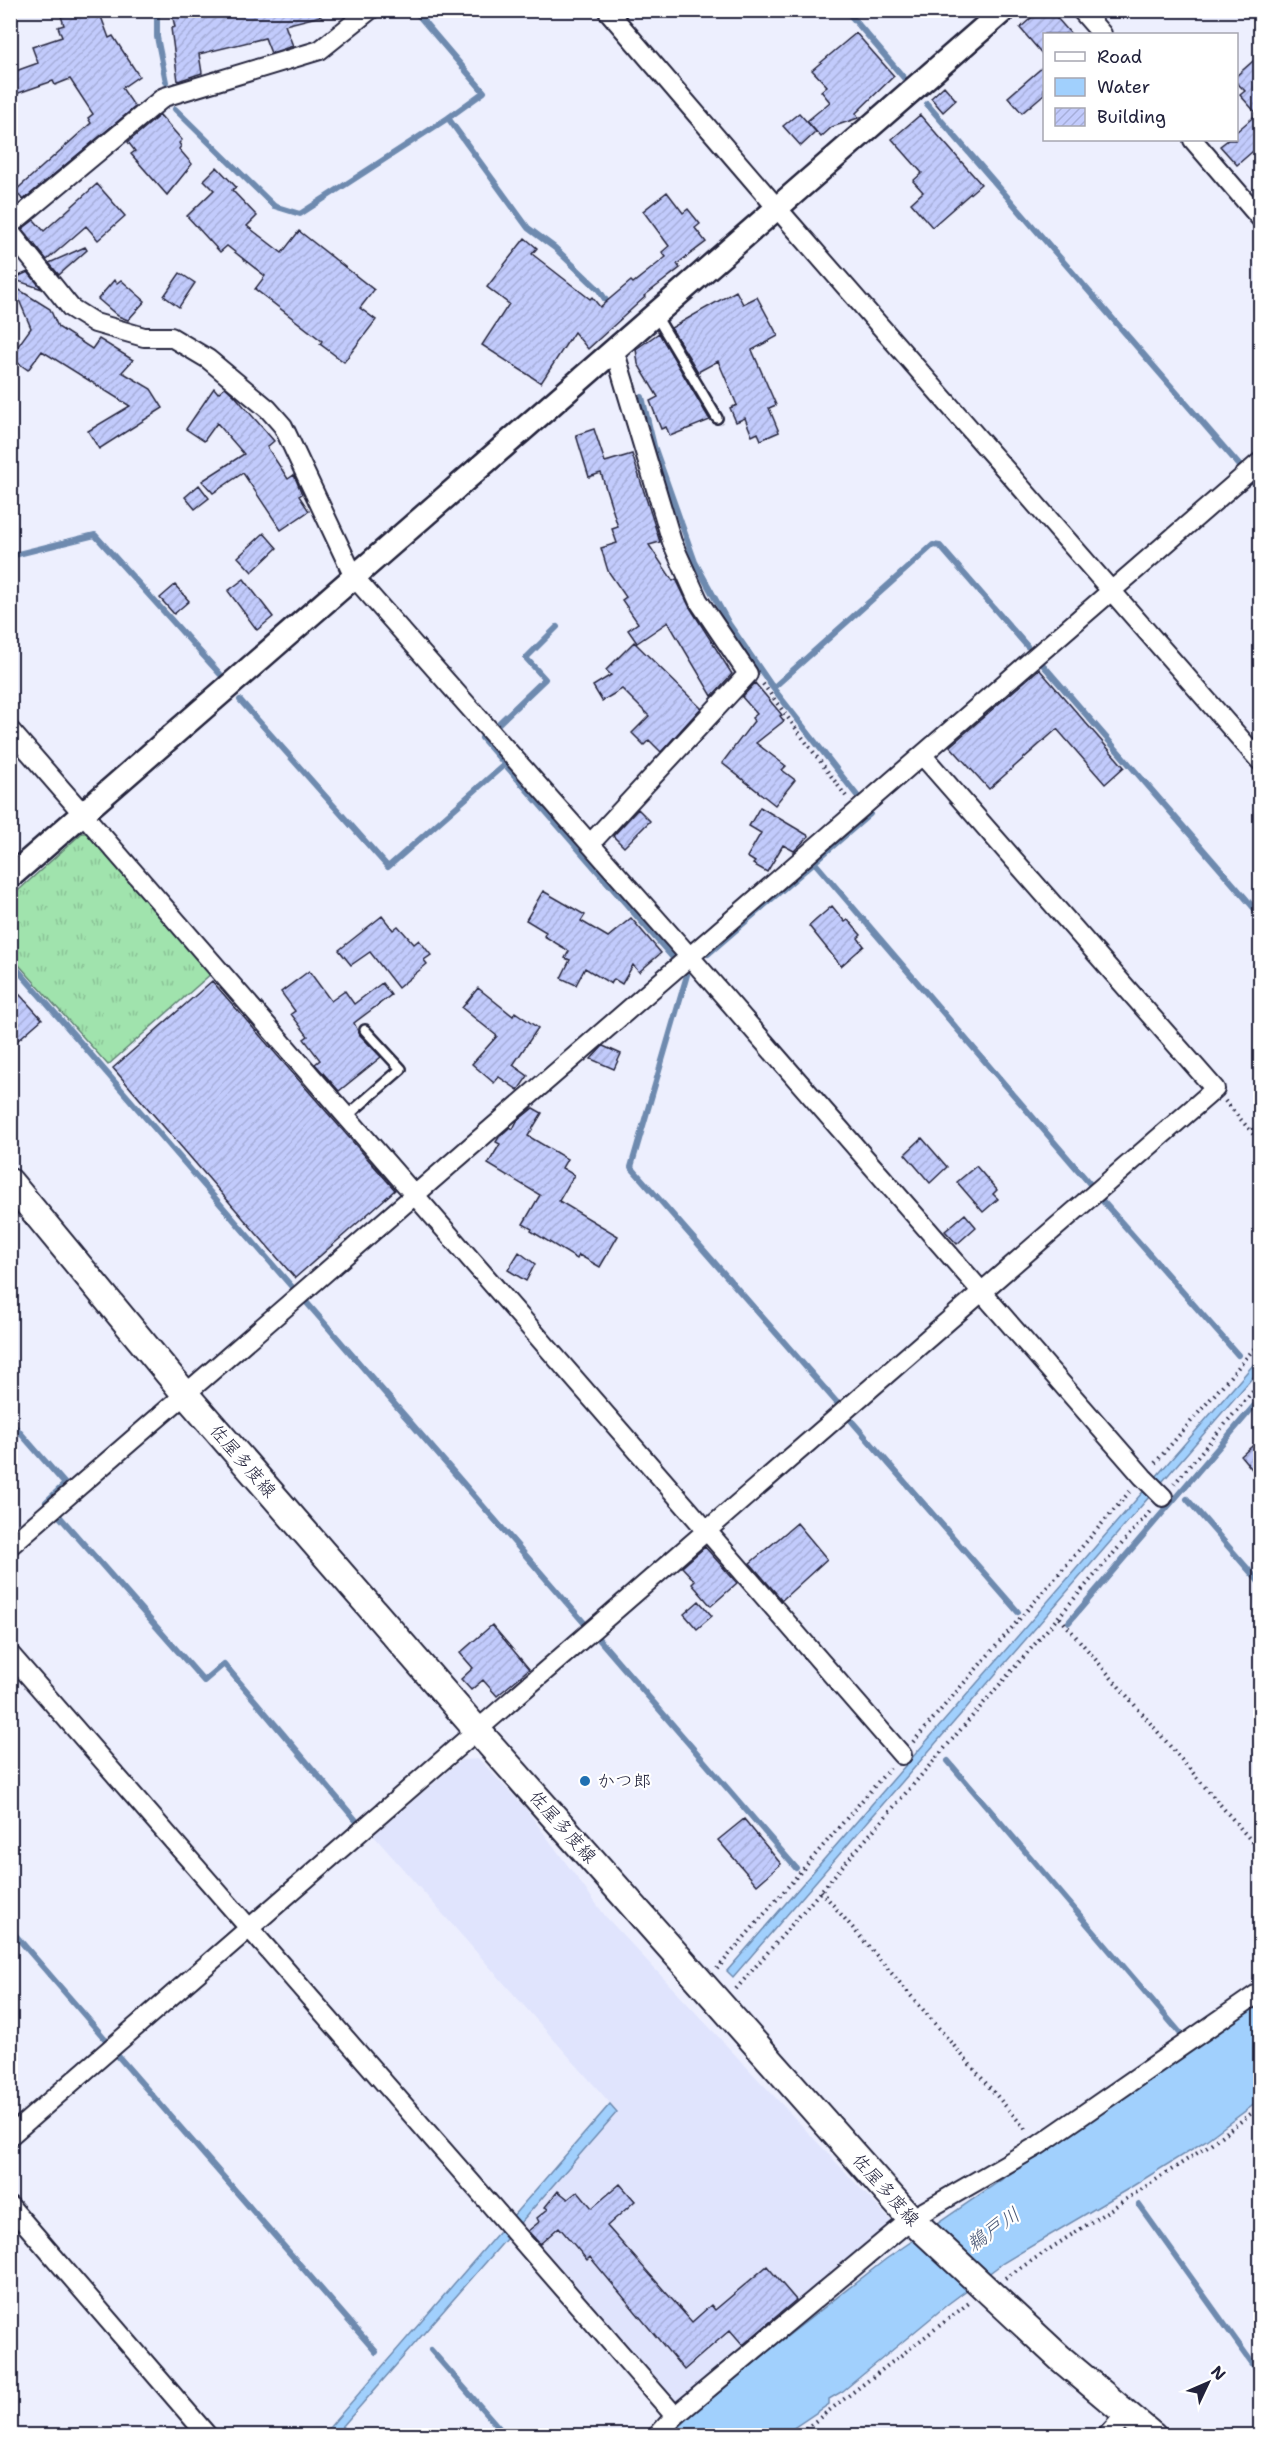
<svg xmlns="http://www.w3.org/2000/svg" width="1271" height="2446" font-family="'Shantell Sans','Klee One',sans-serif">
<defs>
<pattern id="grass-tufts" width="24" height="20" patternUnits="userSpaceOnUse" patternTransform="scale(1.5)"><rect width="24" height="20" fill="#a0e3ad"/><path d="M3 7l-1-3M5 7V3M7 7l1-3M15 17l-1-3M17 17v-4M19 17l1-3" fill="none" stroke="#8ac296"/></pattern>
<pattern id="building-hatch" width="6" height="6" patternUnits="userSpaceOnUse" patternTransform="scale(1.5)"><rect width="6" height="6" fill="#c2cbfc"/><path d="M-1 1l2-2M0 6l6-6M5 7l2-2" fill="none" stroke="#a6aed9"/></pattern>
</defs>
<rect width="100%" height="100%" fill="#edeffe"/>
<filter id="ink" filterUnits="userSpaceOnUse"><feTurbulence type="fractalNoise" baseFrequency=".0167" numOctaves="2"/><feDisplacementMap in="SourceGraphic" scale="12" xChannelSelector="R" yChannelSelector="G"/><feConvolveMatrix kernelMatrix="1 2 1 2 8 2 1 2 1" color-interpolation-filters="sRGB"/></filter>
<g filter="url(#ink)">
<path fill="#e0e4fd" d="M 479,1759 L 526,1809 L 606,1917 L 893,2223 L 676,2410 L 516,2227 L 617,2111 L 373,1835 L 461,1760 Z"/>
<path fill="url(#grass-tufts)" stroke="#618274" stroke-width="1.5" d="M 82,833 L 93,833 L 213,972 L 108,1065 L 11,956 L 10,898 Z"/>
<path fill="#a1d0fd" stroke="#6e8aaf" stroke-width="1.5" d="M 1260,1357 L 1260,1369 L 733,1977 L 727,1971 Z
M 1260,2002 L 1260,2100 L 1205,2141 L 1128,2189 L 1003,2263 L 948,2304 L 843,2391 L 829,2399 L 829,2404 L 783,2435 L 670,2436 L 716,2392 L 886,2259 Z
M 610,2104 L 617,2112 L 335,2435 L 322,2436 Z"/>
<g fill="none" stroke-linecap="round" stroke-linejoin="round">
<path stroke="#6e8aaf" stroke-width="6" d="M 157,10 L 157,37 L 166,82
M 414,10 L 484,92 L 448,118
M 846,10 L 904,78
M 927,104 L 1240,466
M 175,109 L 274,206 L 300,214 L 448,118 L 528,228 L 555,248 L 599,290 L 611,308
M 642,397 L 654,446 L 695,562 L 729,624 L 773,688 L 859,798
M 1253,481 L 1260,490
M 10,556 L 95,535 L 220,674
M 1044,666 L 1260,915
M 773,688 L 933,545 L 940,546 L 1027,646
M 240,700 L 388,867 L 505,764
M 498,724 L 545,679 L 526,658 L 557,627
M 482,738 L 674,959
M 815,863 L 1090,1184
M 708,954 L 870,814 L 866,809
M 10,961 L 292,1287
M 687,975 L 631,1167 L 839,1405
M 1100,1198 L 1238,1355
M 307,1303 L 586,1625
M 849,1418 L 1018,1612
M 10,1421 L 65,1484 L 46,1502
M 1187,1499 L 1260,1583
M 60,1517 L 204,1681 L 224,1664 L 359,1824
M 1069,1622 L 1260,1399
M 597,1637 L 796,1868
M 948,1761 L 1181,2034
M 10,1929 L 107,2041
M 118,2056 L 376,2352
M 1139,2205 L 1260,2374
M 431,2350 L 506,2436"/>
</g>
<path fill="url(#building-hatch)" stroke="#22223b" stroke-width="1.5" d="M 59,10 L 92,10 L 94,16 L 100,14 L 109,38 L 113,36 L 139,76 L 122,88 L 135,107 L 23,200 L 15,191 L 91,123 L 88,118 L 93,114 L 70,79 L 55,85 L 53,81 L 10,96 L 10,73 L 38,63 L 32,47 L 62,37 L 58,27 L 64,25 Z
M 171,10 L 320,10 L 321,16 L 285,25 L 293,46 L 271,53 L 265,38 L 199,54 L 202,73 L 178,81 L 171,28 L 175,27 Z
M 1040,10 L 1050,10 L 1071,34 L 1044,34 L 1044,56 L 1020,28 Z
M 856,33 L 894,76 L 856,113 L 858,118 L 832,127 L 821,137 L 807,121 L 830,102 L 821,91 L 827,86 L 812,70 Z
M 1260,55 L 1260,145 L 1237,165 L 1220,146 L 1228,140 L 1236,140 L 1236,132 L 1257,114 L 1240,95 L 1245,91 L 1236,82 L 1236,76 Z
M 1044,66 L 1044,94 L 1022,113 L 1008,97 Z
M 944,86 L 956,100 L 943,112 L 931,98 Z
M 799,113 L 816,132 L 801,146 L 783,126 Z
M 160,115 L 182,140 L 179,143 L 181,146 L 179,149 L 192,164 L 167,195 L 131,154 L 135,151 L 128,142 Z
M 920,115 L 981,184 L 932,227 L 911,203 L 923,192 L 913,181 L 922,173 L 892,139 Z
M 217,167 L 236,187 L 232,190 L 257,216 L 247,226 L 282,253 L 299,231 L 374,290 L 360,308 L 376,320 L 344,362 L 320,344 L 322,341 L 255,289 L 265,276 L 227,246 L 220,252 L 187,216 L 214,190 L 204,180 Z
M 97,184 L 125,216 L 98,240 L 86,226 L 47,260 L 22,229 L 34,220 L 44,231 Z
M 667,192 L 683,213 L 688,209 L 700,224 L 695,228 L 706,242 L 677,264 L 680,268 L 644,296 L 645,297 L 588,349 L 574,332 L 541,383 L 482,345 L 509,304 L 487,287 L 525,238 L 537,248 L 532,254 L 590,299 L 592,297 L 600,307 L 631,281 L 633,283 L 666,257 L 662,252 L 669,246 L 643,211 Z
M 85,247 L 87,250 L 59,275 L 49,263 Z
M 28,272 L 42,289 L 12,279 Z
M 180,273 L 195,283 L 179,307 L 164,296 Z
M 114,280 L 117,283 L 121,280 L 145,301 L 128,320 L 118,316 L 98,299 Z
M 13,286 L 50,309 L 58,327 L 92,349 L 99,339 L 133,360 L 122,372 L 151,389 L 163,408 L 99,449 L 88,431 L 130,406 L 42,351 L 28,370 L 10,357 L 31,328 Z
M 736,291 L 743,304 L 757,297 L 778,336 L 752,350 L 776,405 L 769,408 L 779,432 L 761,440 L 758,433 L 752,436 L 745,418 L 736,422 L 730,408 L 737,405 L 718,361 L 698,372 L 671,328 Z
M 659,333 L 710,420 L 670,436 L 666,427 L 661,429 L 650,401 L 658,397 L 638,364 L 636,349 Z
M 225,387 L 235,396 L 274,441 L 267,447 L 288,479 L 294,475 L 302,494 L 299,496 L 309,511 L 281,530 L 243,473 L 213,493 L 202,481 L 244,454 L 217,423 L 204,441 L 186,429 L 214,388 L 218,393 Z
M 594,429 L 605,462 L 632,454 L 660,542 L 649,545 L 673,581 L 676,579 L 689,606 L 732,674 L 712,696 L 668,622 L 637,643 L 628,630 L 638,623 L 622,600 L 626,597 L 608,571 L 601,548 L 617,543 L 612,529 L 618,527 L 601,473 L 589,477 L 576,435 Z
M 199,485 L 209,498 L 195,509 L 185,497 Z
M 264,533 L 277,548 L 252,572 L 238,557 Z
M 244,579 L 273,617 L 257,630 L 228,591 Z
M 175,585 L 189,601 L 174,614 L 160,598 Z
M 634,642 L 701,708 L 661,752 L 649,740 L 644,745 L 632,733 L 649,716 L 622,689 L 602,701 L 593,686 L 611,675 L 606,670 Z
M 1039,669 L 1124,767 L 1105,784 L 1057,729 L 989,789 L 950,746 Z
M 755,683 L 782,715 L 780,716 L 784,721 L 756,743 L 786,766 L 782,770 L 795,780 L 775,805 L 722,763 L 754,721 L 752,718 L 757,714 L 742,697 Z
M 760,807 L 809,836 L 794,851 L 783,845 L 767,872 L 753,864 L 755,862 L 747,857 L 761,833 L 749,826 Z
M 638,809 L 650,821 L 624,847 L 613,836 Z
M 543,891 L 585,915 L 581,921 L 608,937 L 631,918 L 661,953 L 639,972 L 633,965 L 622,984 L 614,979 L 611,984 L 585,968 L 576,985 L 561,978 L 570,960 L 565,958 L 569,951 L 544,936 L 546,932 L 526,920 Z
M 832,906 L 845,922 L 848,920 L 861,935 L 858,938 L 864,946 L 841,966 L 809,926 Z
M 382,916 L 393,930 L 398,926 L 414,944 L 419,940 L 431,955 L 424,960 L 427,964 L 398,988 L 370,952 L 351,965 L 339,950 Z
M 309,971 L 331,1001 L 345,991 L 354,1004 L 382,983 L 391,995 L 354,1023 L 360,1035 L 381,1057 L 339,1091 L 315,1064 L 320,1060 L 304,1039 L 308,1036 L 291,1014 L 295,1011 L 281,992 Z
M 212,981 L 395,1190 L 295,1278 L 113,1068 Z
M 10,984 L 42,1019 L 10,1047 Z
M 478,988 L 513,1016 L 515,1012 L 538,1028 L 513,1065 L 528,1076 L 518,1090 L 499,1077 L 494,1083 L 472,1064 L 497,1036 L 462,1008 Z
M 603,1046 L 621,1054 L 614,1069 L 591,1059 Z
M 533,1108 L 542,1113 L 528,1136 L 567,1159 L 562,1168 L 574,1175 L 559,1201 L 618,1236 L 600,1267 L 579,1255 L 577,1259 L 531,1231 L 532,1229 L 523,1224 L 540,1195 L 488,1164 L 500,1144 L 496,1142 L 499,1137 L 510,1127 L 513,1129 L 517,1121 Z
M 922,1138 L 947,1167 L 930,1183 L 905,1154 Z
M 976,1166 L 997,1190 L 993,1194 L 998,1199 L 983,1212 L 957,1182 Z
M 965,1214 L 976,1227 L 957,1244 L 945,1231 Z
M 519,1252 L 535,1264 L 526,1281 L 508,1270 Z
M 1260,1439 L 1260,1479 L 1241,1456 Z
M 797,1523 L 827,1559 L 782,1600 L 750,1563 Z
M 705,1547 L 737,1583 L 711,1606 L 692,1584 L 695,1581 L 682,1567 Z
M 699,1601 L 712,1616 L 697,1629 L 684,1614 Z
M 492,1625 L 529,1669 L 497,1696 L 483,1680 L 471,1690 L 461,1679 L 473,1668 L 460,1653 Z
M 744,1819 L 781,1864 L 757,1885 L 718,1840 Z
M 620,2184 L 635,2201 L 607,2226 L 692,2322 L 711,2305 L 715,2310 L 767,2266 L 796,2300 L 743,2345 L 730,2330 L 684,2370 L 590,2257 L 587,2260 L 559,2227 L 540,2244 L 528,2231 L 539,2222 L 537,2218 L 548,2209 L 545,2207 L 558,2191 L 568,2199 L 578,2191 L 592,2208 Z"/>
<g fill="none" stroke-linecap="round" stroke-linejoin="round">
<g stroke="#22223b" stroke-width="14">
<path id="service" d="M 655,314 L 717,418
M 347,1116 L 401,1069 L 365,1030"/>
</g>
<g stroke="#22223b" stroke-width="22">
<path id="minor" d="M 607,10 L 777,208 L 1260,761
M 1081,10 L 1102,34
M 1193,140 L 1260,218
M 10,225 L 164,97 L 320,50 L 370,10
M 10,232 L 71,308 L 95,323 L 144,337 L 171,337 L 208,359 L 268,409 L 283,426 L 354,577 L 690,957 L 1143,1477 L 1163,1497
M 10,730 L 902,1755
M 590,844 L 748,674 L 698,600 L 672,542 L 614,349
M 10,1546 L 1260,462
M 10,1654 L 675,2416
M 10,2136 L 1215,1089 L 923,756
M 10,2206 L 208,2436
M 657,2436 L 675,2416 L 911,2219 L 1039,2145 L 1260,1992
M 1107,2436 L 1126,2414"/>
</g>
<g stroke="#22223b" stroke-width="27">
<path id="tertiary" d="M 10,877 L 1004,10"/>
</g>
<g stroke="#22223b" stroke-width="30">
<path id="secondary" d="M 10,1182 L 186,1395 L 477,1730 L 911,2219 L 1060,2358 L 1153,2436"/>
</g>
<path stroke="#22223b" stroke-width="4" stroke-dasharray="1.5 4.5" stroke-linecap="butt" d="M 763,684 L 848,799
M 1225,1101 L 1260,1142
M 1155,1463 L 1260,1342
M 1174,1484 L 1260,1383
M 1060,1618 L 1260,1851
M 913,1742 L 1132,1489
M 821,1891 L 1027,2131
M 717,1969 L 890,1768
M 736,1989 L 1151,1510
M 1005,2278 L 1205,2148 L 1260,2107
M 796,2436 L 969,2303"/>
<use href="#service" stroke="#fff" stroke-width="9"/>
<use href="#minor" stroke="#fff" stroke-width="18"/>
<use href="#tertiary" stroke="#fff" stroke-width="22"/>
<use href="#secondary" stroke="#fff" stroke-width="26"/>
</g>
</g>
<circle fill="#1f6fb2" stroke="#fff" stroke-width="2" cx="585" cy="1781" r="6"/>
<g text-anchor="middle" stroke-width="4.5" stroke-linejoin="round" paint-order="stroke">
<g font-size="18" fill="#22223b" stroke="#fff">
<text transform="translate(243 1461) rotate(49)" y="6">佐屋多度線</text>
<text transform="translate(563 1827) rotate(48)" y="6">佐屋多度線</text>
<text transform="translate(886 2190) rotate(48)" y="6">佐屋多度線</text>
</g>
<g font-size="18" fill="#22223b" stroke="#fff" text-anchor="start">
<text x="597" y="1787">かつ郎</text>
</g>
<g font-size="20" font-style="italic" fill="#485675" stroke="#fff">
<text transform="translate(993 2229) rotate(-35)" y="7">鵜戸川</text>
</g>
</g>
<rect width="1271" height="2446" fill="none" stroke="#fff" stroke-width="36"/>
<rect x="18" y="18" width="1235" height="2410" fill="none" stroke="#22223b" stroke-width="2" filter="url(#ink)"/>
<rect x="1043" y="33" width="195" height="108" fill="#ffffff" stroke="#a7a7b1" stroke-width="1.5"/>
<rect x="1055" y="52" width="30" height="9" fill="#ffffff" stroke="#a7a7b1" stroke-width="1.5"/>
<text x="1097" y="63" font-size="18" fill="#22223b">Road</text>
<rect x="1055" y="78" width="30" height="18" fill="#a1d0fd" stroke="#a7a7b1" stroke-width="1.5"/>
<text x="1097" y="93" font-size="18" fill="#22223b">Water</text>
<rect x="1055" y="108" width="30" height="18" fill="url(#building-hatch)" stroke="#a7a7b1" stroke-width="1.5"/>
<text x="1097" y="123" font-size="18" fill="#22223b">Building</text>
<g transform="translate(1208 2383) rotate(46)" stroke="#ffffff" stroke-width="4.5" paint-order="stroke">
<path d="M0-4.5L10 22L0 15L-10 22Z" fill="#22223b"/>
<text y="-9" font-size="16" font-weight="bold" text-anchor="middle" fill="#22223b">N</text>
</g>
</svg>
